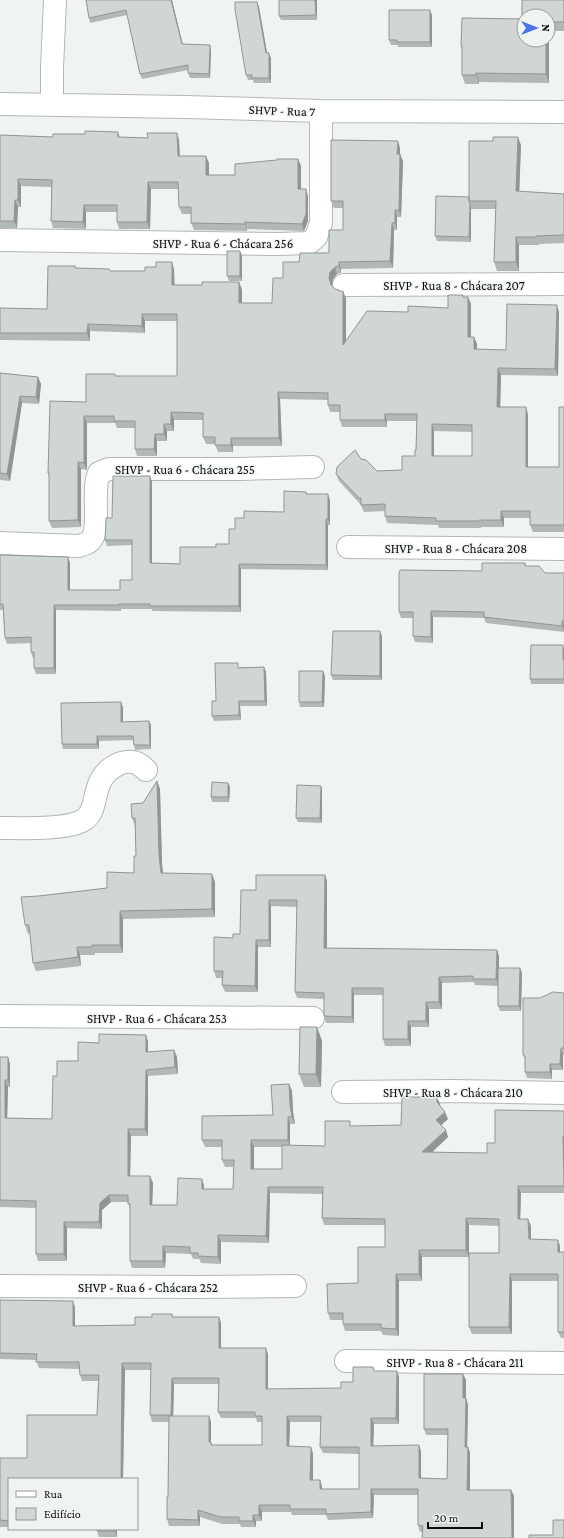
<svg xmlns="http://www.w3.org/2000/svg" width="564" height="1538" font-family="'Crimson Pro',serif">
<rect width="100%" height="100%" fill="#eff4f0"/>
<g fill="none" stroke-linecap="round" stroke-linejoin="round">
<g stroke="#b3b8b4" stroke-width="24">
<path id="minor" d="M 0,104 L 186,107 L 321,111 L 564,112
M 52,105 L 52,68 L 55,0
M 0,240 L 278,244 L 309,243 L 316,237 L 321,223 L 321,111
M 344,285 L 564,284
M 0,543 L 78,546 C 82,545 87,544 90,541 C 102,530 91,491 99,473 L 109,469 L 240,469 L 313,467
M 348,547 L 564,549
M 0,828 C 22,828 64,830 82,821 C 103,810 86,777 121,763 C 132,760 138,762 146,770
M 0,1016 L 313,1018
M 343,1092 L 453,1091 L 564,1093
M 0,1286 L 197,1287 L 295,1286
M 346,1361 L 564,1363"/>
</g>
<use href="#minor" stroke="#fff" stroke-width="22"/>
</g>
<path fill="#b2b8b6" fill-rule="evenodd" d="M 172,0 L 182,44 L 211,50 L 210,78 L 190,78 L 188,73 L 188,70 L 142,79 L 140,74 L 127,15 L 90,23 L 89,18 Z
M 279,0 L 317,0 L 317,20 L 281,20 L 279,16 Z
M 522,0 L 564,0 L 564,31 L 549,31 L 549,83 L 479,82 L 479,84 L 465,84 L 462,75 L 462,50 L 461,46 L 462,18 L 522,19 ZM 524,16 L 548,16 L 548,40 L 524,40 Z
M 257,2 L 259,7 L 267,53 L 271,58 L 271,83 L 254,83 L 253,80 L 248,80 L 246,75 Z
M 432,15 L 432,47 L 398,47 L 398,45 L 391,45 L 389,40 Z
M 118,132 L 120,137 L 148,138 L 177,133 L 179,140 L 180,156 L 209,163 L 209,175 L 235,175 L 298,159 L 301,166 L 301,189 L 308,196 L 308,221 L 304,231 L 247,229 L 247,231 L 194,230 L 191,223 L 191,214 L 182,214 L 179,207 L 179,189 L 151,189 L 150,229 L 119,229 L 117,222 L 117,212 L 86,212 L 86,229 L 53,228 L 51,221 L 51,187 L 21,186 L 21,207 L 18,207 L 17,228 L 0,228 L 0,135 L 53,137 Z
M 521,145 L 519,191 L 564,194 L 564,243 L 539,244 L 539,245 L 519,245 L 519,271 L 497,271 L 494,262 L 496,209 L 471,209 L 471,242 L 437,241 L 435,236 L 469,197 Z
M 400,148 L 400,154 L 403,161 L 401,217 L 397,217 L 397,230 L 394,230 L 393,268 L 341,269 L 341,273 L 337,274 L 333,279 L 332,285 L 335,289 L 339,290 L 339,291 L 343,291 L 346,299 L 346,342 L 408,312 L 448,308 L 463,295 L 464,297 L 468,297 L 471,304 L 471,337 L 474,337 L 477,344 L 477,349 L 506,350 L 559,312 L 558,376 L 501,375 L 500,407 L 528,414 L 528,467 L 559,467 L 564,407 L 564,532 L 533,532 L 530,525 L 530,518 L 504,518 L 504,527 L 481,527 L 481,528 L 439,528 L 438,525 L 387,523 L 385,516 L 385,511 L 364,512 L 361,505 L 339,481 L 336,474 L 361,459 L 377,471 L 402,470 L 415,456 L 416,450 L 417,421 L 387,421 L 387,427 L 342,427 L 340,420 L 340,412 L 330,412 L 328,405 L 328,400 L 280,399 L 282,446 L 233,446 L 233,452 L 218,452 L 215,444 L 206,444 L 203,437 L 203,420 L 174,420 L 174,431 L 167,431 L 167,441 L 157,441 L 157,456 L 137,456 L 135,449 L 135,428 L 117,428 L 115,423 L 87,423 L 87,470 L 81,469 L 81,527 L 52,528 L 49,521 L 49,476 L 48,473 L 86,402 L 115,376 L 177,376 L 177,321 L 145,321 L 145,333 L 90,331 L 90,341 L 0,340 L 0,308 L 47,309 L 75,266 L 76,268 L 110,271 L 145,271 L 174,269 L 174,285 L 202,285 L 239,282 L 242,290 L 242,303 L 272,303 L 283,278 L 299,262 L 329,253 L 343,230 L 343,208 L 334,208 L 331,201 ZM 434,431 L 472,432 L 472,456 L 434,456 Z
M 242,256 L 242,281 L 229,281 L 227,276 Z
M 0,373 L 38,377 L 41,384 L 39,404 L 22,403 L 10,481 L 0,480 Z
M 150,476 L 152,482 L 152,563 L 180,564 L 216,547 L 229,544 L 235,529 L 244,518 L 284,512 L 306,492 L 307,494 L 330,500 L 330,525 L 328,525 L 328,570 L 241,569 L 241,612 L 152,611 L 152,609 L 121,609 L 121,611 L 56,610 L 56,674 L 36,674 L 34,668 L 34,658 L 33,658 L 31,652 L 31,643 L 7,644 L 5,638 L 3,610 L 0,610 L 0,555 L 68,557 L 70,563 L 70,590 L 120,590 L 132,580 L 132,545 L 107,546 L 105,540 L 112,518 Z
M 525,563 L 526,566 L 545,573 L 564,573 L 564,632 L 486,623 L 484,618 L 433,617 L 433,643 L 415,642 L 413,636 L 413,618 L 401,618 L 399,612 L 482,571 Z
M 382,636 L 382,680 L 333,680 L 331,675 Z
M 564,649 L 564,684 L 531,684 L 530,679 Z
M 240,667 L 264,667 L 266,672 L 267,706 L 240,706 L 241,720 L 214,721 L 212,716 L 216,701 Z
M 325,676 L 324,707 L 300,707 L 299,702 Z
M 123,707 L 123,722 L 149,721 L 151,725 L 151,749 L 135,750 L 133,740 L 99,741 L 99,749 L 63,749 L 62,744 Z
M 157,781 L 160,789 L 162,864 L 163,873 L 215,882 L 215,917 L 123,919 L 123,953 L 95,953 L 95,955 L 80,955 L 81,966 L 36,971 L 33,963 L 30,933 L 28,934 L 25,925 L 39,896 L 107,888 L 134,873 L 136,856 L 135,826 L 132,818 L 143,803 Z
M 228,783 L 230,787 L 229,802 L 212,802 L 211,797 Z
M 321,786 L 322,790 L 322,823 L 298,822 L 296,818 Z
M 325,875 L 327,881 L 327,948 L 497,950 L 499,956 L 499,968 L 520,968 L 522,973 L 521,1011 L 500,1011 L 498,1006 L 498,986 L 475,985 L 474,982 L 442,983 L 442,1009 L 429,1009 L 429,1027 L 411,1027 L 411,1046 L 385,1046 L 383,1039 L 383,995 L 354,995 L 354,1023 L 326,1023 L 324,1016 L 324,999 L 297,998 L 295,992 L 297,907 L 271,906 L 271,947 L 258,947 L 258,992 L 225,992 L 222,985 L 223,978 L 216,978 L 214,971 L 233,938 L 240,934 L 256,890 Z
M 564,993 L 564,1055 L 563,1055 L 563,1070 L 552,1070 L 552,1079 L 527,1078 L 525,1072 L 525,1059 L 523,1055 L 540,998 Z
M 317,1027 L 322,1041 L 321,1087 L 304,1087 L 299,1074 Z
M 146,1035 L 148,1042 L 148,1052 L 174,1050 L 177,1057 L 178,1074 L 148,1076 L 148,1136 L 131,1136 L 130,1176 L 150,1176 L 153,1183 L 152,1205 L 177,1205 L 204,1185 L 204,1189 L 233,1189 L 234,1167 L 225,1167 L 222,1160 L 222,1147 L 205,1147 L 202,1140 L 273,1115 L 289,1084 L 292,1091 L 293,1112 L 295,1124 L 290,1124 L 290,1145 L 325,1146 L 352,1126 L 401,1125 L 440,1104 L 440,1105 L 448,1119 L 441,1125 L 448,1137 L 432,1152 L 487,1153 L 495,1143 L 564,1111 L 564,1193 L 521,1193 L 520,1219 L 528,1219 L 531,1226 L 531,1239 L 560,1246 L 560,1252 L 564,1252 L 564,1338 L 561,1338 L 558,1332 L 558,1281 L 512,1281 L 512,1334 L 472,1334 L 469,1327 L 499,1253 L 499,1226 L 469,1225 L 469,1257 L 422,1257 L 422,1281 L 399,1281 L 399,1336 L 383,1335 L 381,1331 L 345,1331 L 343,1324 L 343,1320 L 330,1320 L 328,1313 L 358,1283 L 385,1247 L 385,1225 L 324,1225 L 322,1218 L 322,1194 L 270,1193 L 269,1243 L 221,1242 L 221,1264 L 201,1263 L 199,1259 L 193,1259 L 191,1254 L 166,1253 L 165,1268 L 132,1268 L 130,1261 L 130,1209 L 128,1202 L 111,1202 L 102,1210 L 102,1229 L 67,1228 L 67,1261 L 38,1261 L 36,1254 L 36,1208 L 0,1207 L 0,1057 L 8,1057 L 10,1064 L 10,1087 L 8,1087 L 7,1118 L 52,1119 L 57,1076 L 78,1061 L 99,1043 ZM 254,1147 L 282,1147 L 282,1169 L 254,1169 Z
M 0,1300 L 75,1307 L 75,1326 L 135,1325 L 152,1317 L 172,1314 L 173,1317 L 219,1317 L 221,1323 L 221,1348 L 268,1354 L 268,1389 L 341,1388 L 375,1371 L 397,1371 L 399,1377 L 399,1424 L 374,1424 L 373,1446 L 421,1451 L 421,1478 L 447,1479 L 448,1435 L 426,1435 L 424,1429 L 463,1374 L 466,1380 L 466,1398 L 468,1405 L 467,1447 L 468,1447 L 470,1453 L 470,1490 L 511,1490 L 514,1496 L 423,1532 L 420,1532 L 418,1525 L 418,1495 L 374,1495 L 373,1518 L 328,1520 L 326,1515 L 292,1515 L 291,1512 L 262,1512 L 262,1521 L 256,1521 L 256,1527 L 241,1527 L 240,1524 L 222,1524 L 200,1517 L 200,1526 L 169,1526 L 167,1519 L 168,1497 L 169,1422 L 152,1422 L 150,1415 L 151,1370 L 125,1370 L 123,1479 L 9,1479 L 9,1527 L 0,1527 L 0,1458 L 27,1458 L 97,1415 L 98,1381 L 82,1381 L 80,1375 L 79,1369 L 39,1368 L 36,1360 L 0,1359 ZM 174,1384 L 219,1384 L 218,1412 L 221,1418 L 256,1418 L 257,1422 L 262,1422 L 262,1445 L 212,1445 L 211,1442 L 211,1422 L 209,1416 L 173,1416 ZM 290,1422 L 321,1422 L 320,1447 L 323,1453 L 359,1454 L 359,1489 L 322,1489 L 322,1487 L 320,1480 L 313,1480 L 313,1453 L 289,1446 Z
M 117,1529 L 117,1537 L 99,1537 L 97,1531 Z"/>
<path fill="#919694" d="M 171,0 L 172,0 L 184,49 L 182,44 Z
M 315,0 L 317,0 L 317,20 L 316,15 Z
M 257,2 L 259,7 L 268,58 L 266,53 Z
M 430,10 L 432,15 L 432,47 L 430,42 Z
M 548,29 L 549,31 L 549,83 L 546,74 L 546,40 L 548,40 Z
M 210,45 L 211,50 L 210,78 L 209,74 Z
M 269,53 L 271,58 L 271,83 L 269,78 Z
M 476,73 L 479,82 L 479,84 L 476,75 Z
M 177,133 L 179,140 L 180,163 L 178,156 Z
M 518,137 L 521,145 L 519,200 L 516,191 Z
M 398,141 L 400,148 L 400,161 L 397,154 Z
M 400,154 L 403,161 L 401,217 L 399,210 Z
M 206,156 L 209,163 L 209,182 L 206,175 Z
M 298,159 L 301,166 L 301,196 L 298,189 Z
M 18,179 L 21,186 L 21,207 L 18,200 Z
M 148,182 L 151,189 L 150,229 L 147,222 Z
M 306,189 L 308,196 L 308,221 L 304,231 L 302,224 Z
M 15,200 L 18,207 L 17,228 L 14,221 Z
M 470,204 L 471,209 L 471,242 L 469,237 Z
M 84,205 L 86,212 L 86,229 L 83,222 Z
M 395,210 L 397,217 L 397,230 L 395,223 Z
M 245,222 L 247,229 L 247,231 L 245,224 Z
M 392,223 L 394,230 L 393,268 L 390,261 Z
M 516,237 L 519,245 L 519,271 L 516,262 Z
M 240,251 L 242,256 L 242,281 L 240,276 Z
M 172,262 L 174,269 L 175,293 L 172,285 Z
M 339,262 L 341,269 L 341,273 L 339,266 Z
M 335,267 L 337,274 L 333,279 L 332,285 L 333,292 L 329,278 L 330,272 Z
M 239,282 L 242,290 L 242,310 L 239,303 Z
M 343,291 L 346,299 L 346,352 L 343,345 Z
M 468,297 L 471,304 L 471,344 L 468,337 Z
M 557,305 L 559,312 L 558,376 L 555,369 Z
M 142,314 L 145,321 L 145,333 L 142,326 Z
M 88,324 L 90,331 L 90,341 L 87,333 Z
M 474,337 L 477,344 L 477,356 L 474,349 Z
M 498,368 L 501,375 L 500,414 L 497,407 Z
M 38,377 L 41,384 L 39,404 L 36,397 Z
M 278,392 L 280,399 L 282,446 L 279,438 Z
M 20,396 L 22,403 L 10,481 L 7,474 Z
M 526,407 L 528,414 L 528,474 L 526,467 Z
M 171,412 L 174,420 L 174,431 L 171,424 Z
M 385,414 L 387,421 L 387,427 L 385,420 Z
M 84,416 L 87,423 L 87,470 L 84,463 Z
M 164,424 L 167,431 L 167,441 L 164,434 Z
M 432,424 L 434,431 L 434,463 L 432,456 Z
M 155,434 L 157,441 L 157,456 L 154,449 Z
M 231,438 L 233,446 L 233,452 L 231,445 Z
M 78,462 L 81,469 L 81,527 L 78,520 Z
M 150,476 L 152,482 L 152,569 L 150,563 Z
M 328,494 L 330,500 L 330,525 L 328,519 Z
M 501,511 L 504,518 L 504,527 L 501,520 Z
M 326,519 L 328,525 L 328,570 L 326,565 Z
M 68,557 L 70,563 L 70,595 L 68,590 Z
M 239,564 L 241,569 L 241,612 L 239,606 Z
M 54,605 L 56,610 L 56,674 L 54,668 Z
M 431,611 L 433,617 L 433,643 L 431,637 Z
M 562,621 L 564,626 L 564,631 L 562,626 Z
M 380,631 L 382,636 L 382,680 L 380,676 Z
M 563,645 L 564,649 L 564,664 L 563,660 Z
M 264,667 L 266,672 L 267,706 L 265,701 Z
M 323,671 L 325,676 L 324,707 L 322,702 Z
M 239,701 L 240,706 L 241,720 L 239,715 Z
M 121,702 L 123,707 L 123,726 L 121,722 Z
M 149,721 L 151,725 L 151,749 L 150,745 Z
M 97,736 L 99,741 L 99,749 L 97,744 Z
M 157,781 L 160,789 L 162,864 L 164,881 L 161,873 L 159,855 Z
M 228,783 L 230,787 L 229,802 L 228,797 Z
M 321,786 L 322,790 L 322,823 L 320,818 Z
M 212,874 L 215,882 L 215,917 L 212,909 Z
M 325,875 L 327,881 L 327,955 L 324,948 Z
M 269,900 L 271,906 L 271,947 L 269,940 Z
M 120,911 L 123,919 L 123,953 L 120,945 Z
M 256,940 L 258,947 L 258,992 L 255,986 Z
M 77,947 L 80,955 L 81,966 L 78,957 Z
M 497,950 L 499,956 L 499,986 L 496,979 Z
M 520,968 L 522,973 L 521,1011 L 519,1006 Z
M 439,977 L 442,983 L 442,1009 L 439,1002 Z
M 352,988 L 354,995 L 354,1023 L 352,1017 Z
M 426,1002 L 429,1009 L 429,1027 L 426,1021 Z
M 408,1021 L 411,1027 L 411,1046 L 408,1039 Z
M 317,1027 L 322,1041 L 321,1087 L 316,1074 Z
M 146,1035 L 148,1042 L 148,1059 L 146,1052 Z
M 561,1048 L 563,1055 L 563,1070 L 560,1064 Z
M 174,1050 L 177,1057 L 178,1074 L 175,1067 Z
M 8,1057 L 10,1064 L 10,1087 L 8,1080 Z
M 550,1064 L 552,1070 L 552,1079 L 550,1072 Z
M 146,1070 L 148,1076 L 148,1136 L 145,1129 Z
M 5,1080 L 8,1087 L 7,1125 L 5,1118 Z
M 289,1084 L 292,1091 L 293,1112 L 295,1124 L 292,1117 L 290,1105 Z
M 437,1097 L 440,1104 L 439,1109 L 437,1102 Z
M 445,1112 L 448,1119 L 439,1127 L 436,1120 Z
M 288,1117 L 290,1124 L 290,1147 L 288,1140 Z
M 128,1129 L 131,1136 L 130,1182 L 128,1176 Z
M 446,1130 L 448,1137 L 425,1159 L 422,1152 Z
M 563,1136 L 564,1138 L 564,1166 L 563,1164 Z
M 251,1140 L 254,1147 L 254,1176 L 251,1169 Z
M 150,1176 L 153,1183 L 152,1211 L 150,1205 Z
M 202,1179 L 204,1185 L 204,1196 L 202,1189 Z
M 518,1186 L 521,1193 L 520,1226 L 518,1219 Z
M 268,1187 L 270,1193 L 269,1243 L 266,1236 Z
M 109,1195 L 111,1202 L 102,1210 L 102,1229 L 99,1222 L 100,1203 Z
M 466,1218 L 469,1225 L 469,1257 L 466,1250 Z
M 528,1219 L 531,1226 L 531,1246 L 529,1239 Z
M 64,1222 L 67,1228 L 67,1261 L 64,1254 Z
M 218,1235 L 221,1242 L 221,1264 L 218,1257 Z
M 558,1240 L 560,1246 L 560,1259 L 558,1252 Z
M 163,1246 L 166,1253 L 165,1268 L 163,1261 Z
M 419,1250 L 422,1257 L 422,1281 L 419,1274 Z
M 396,1274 L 399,1281 L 399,1336 L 396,1329 Z
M 510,1274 L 512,1281 L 512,1334 L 509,1327 Z
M 73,1301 L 75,1307 L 75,1332 L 73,1326 Z
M 219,1317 L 221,1323 L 221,1354 L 219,1348 Z
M 266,1348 L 268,1354 L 268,1395 L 266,1389 Z
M 122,1363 L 125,1370 L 123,1479 L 121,1479 Z
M 397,1371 L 399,1377 L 399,1424 L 396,1418 Z
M 463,1374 L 466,1380 L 466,1405 L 463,1398 Z
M 172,1378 L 174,1384 L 173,1422 L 171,1415 Z
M 466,1398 L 468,1405 L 467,1453 L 465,1447 Z
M 209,1416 L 211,1422 L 211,1448 L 209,1442 Z
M 287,1416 L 290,1422 L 289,1452 L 287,1446 Z
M 371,1418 L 374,1424 L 373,1452 L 371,1446 Z
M 419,1445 L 421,1451 L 421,1484 L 419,1478 Z
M 311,1447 L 313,1453 L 313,1487 L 310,1480 Z
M 468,1447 L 470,1453 L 470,1496 L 467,1490 Z
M 320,1480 L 322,1487 L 322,1495 L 320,1489 Z
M 371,1489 L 374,1495 L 373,1518 L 371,1512 Z
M 511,1490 L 514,1496 L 514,1538 L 512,1538 Z
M 259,1505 L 262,1512 L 262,1521 L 259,1515 Z
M 198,1510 L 200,1517 L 200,1526 L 198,1520 Z
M 253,1515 L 256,1521 L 256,1527 L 253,1521 Z
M 115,1529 L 117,1529 L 117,1537 L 115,1531 Z"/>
<path fill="#cfd6d4" stroke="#919694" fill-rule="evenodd" d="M 86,0 L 171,0 L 182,44 L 210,45 L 209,74 L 188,73 L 188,65 L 140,74 L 126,10 L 89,18 Z
M 279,0 L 315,0 L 316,15 L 279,16 Z
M 522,0 L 564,0 L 564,22 L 548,22 L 548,16 L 524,16 L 524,40 L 546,40 L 546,74 L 476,73 L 476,75 L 462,75 L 462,46 L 461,46 L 462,18 L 522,19 Z
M 235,2 L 257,2 L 266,53 L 269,53 L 269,78 L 252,78 L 252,75 L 246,75 L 235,9 Z
M 389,10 L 430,10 L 430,42 L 397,42 L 397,40 L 389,40 Z
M 85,131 L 118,132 L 118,137 L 148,138 L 147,133 L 177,133 L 178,156 L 206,156 L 206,175 L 235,175 L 235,164 L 277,160 L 277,159 L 298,159 L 298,189 L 306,189 L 306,214 L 302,224 L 245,222 L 245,224 L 191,223 L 191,207 L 179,207 L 178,182 L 148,182 L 147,222 L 117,222 L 117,205 L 84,205 L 83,222 L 51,221 L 52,180 L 18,179 L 18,200 L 15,200 L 14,221 L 0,221 L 0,135 L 53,137 L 53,134 L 85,134 Z
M 493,137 L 518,137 L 516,191 L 564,194 L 564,235 L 536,236 L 536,237 L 516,237 L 516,262 L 494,262 L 496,201 L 469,201 L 469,141 L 493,141 Z
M 331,140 L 398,141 L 397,154 L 400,154 L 399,210 L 395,210 L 395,223 L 392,223 L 390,261 L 339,262 L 339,266 L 335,267 L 330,272 L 329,278 L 331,285 L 335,289 L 339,290 L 339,291 L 343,291 L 343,345 L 367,311 L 408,312 L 408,306 L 448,308 L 448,295 L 463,295 L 463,297 L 468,297 L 468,337 L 474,337 L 474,349 L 506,350 L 507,304 L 557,305 L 555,369 L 498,368 L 497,407 L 526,407 L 526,467 L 559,467 L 559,407 L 564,407 L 564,525 L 530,525 L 530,511 L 501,511 L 501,520 L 479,520 L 479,521 L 436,521 L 436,518 L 385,516 L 385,504 L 361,505 L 361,498 L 359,498 L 336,474 L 337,467 L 355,450 L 361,459 L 366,460 L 377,471 L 402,470 L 402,456 L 415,456 L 415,450 L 416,450 L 417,414 L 385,414 L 385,420 L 340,420 L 340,405 L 328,405 L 328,393 L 278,392 L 279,438 L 231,438 L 231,445 L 215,445 L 215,437 L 203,437 L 203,413 L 171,412 L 171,424 L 164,424 L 164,434 L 155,434 L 154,449 L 135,449 L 135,421 L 114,421 L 114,416 L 84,416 L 84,463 L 78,462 L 78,520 L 49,521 L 49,473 L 48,473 L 50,401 L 86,402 L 86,374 L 115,374 L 115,376 L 177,376 L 177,314 L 142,314 L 142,326 L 88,324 L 87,333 L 0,333 L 0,308 L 47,309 L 48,266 L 75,266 L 75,268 L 109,269 L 110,271 L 145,271 L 145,267 L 156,267 L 156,262 L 172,262 L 172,285 L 202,285 L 202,282 L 239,282 L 239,303 L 272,303 L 273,278 L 283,278 L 283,262 L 299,262 L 300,253 L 329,253 L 329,230 L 343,230 L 343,201 L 331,201 ZM 432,424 L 472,425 L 472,456 L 432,456 Z
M 436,196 L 469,197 L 469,201 L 470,204 L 469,237 L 435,236 Z
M 227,251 L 240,251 L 240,276 L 227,276 Z
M 0,373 L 38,377 L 36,397 L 20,396 L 7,474 L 0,473 Z
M 113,476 L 150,476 L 150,563 L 180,564 L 180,547 L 216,547 L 216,544 L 229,544 L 229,529 L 235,529 L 235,518 L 244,518 L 244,511 L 284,512 L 284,491 L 306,492 L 306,494 L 328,494 L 328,519 L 326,519 L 326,565 L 239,564 L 239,606 L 150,606 L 150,604 L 119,604 L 119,605 L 54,605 L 54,668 L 34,668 L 34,652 L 31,652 L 31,637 L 5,638 L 3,604 L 0,604 L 0,555 L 68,557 L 68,590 L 120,590 L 120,580 L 132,580 L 132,540 L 105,540 L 106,518 L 112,518 Z
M 482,563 L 525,563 L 525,566 L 539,566 L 545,573 L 564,573 L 564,621 L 562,621 L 562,626 L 484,617 L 484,612 L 431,611 L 431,637 L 413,636 L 413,612 L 399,612 L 399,574 L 400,570 L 482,571 Z
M 333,631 L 380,631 L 380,676 L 331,675 Z
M 531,645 L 563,645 L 563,660 L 564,660 L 564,679 L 530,679 Z
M 215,663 L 238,663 L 238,668 L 264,667 L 265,701 L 239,701 L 239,715 L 212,716 L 212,701 L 216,701 Z
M 299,671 L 323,671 L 322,702 L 299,702 Z
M 121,702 L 121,722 L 149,721 L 150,745 L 134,745 L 133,736 L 97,736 L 97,744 L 62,744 L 61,703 Z
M 157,781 L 159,855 L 161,873 L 212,874 L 212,909 L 120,911 L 120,945 L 92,945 L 92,947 L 77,947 L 78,957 L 33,963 L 29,925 L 25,925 L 21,897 L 39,896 L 107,888 L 107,872 L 134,873 L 134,856 L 136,856 L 135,818 L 132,818 L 131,804 L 143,803 Z
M 212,782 L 228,783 L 228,797 L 211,797 Z
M 297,785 L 321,786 L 320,818 L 296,818 Z
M 256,875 L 325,875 L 324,948 L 497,950 L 496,979 L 473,979 L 473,976 L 439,977 L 439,1002 L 426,1002 L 426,1021 L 408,1021 L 408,1039 L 383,1039 L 383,988 L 352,988 L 352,1017 L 324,1016 L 324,993 L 295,992 L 297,900 L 269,900 L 269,940 L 256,940 L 255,986 L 222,985 L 223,971 L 214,971 L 214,937 L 233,938 L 233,934 L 240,934 L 241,890 L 256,890 Z
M 498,968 L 520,968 L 519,1006 L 498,1006 Z
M 553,992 L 564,993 L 564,1048 L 561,1048 L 560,1064 L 550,1064 L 550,1072 L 525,1072 L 525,1056 L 523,1055 L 523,998 L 540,998 Z
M 300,1027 L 317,1027 L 316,1074 L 299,1074 Z
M 99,1034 L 146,1035 L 146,1052 L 174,1050 L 175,1067 L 146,1070 L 145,1129 L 128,1129 L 128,1176 L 150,1176 L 150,1205 L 177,1205 L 178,1178 L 202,1179 L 202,1189 L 233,1189 L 234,1160 L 222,1160 L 222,1140 L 202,1140 L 202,1116 L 273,1115 L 271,1085 L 289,1084 L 290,1105 L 292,1117 L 288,1117 L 288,1140 L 251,1140 L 251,1169 L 282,1169 L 282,1145 L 325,1146 L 325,1121 L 350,1121 L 350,1126 L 401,1125 L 402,1097 L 437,1097 L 437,1102 L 445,1112 L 436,1120 L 446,1130 L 422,1152 L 487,1153 L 487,1143 L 495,1143 L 495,1110 L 564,1111 L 564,1136 L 563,1136 L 564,1186 L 518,1186 L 518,1219 L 528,1219 L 529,1239 L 558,1240 L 558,1252 L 564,1252 L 564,1332 L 558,1332 L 558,1274 L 510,1274 L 509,1327 L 469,1327 L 469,1253 L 499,1253 L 499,1219 L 466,1218 L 466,1250 L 419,1250 L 419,1274 L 396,1274 L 396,1329 L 381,1328 L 381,1324 L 343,1324 L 343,1313 L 328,1313 L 327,1284 L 358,1283 L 358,1247 L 385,1247 L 385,1219 L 322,1218 L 323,1187 L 268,1187 L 266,1236 L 218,1235 L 218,1257 L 198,1256 L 198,1253 L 190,1253 L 190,1247 L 163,1246 L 163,1261 L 130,1261 L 130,1204 L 128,1204 L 128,1195 L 109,1195 L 100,1203 L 99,1222 L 64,1222 L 64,1254 L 36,1254 L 36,1201 L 0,1200 L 0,1057 L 8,1057 L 8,1080 L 5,1080 L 5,1118 L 52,1119 L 53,1076 L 57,1076 L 57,1061 L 78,1061 L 78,1042 L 99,1043 Z
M 0,1300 L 73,1301 L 73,1326 L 135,1325 L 135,1317 L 152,1317 L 152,1314 L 172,1314 L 172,1317 L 219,1317 L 219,1348 L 266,1348 L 266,1389 L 341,1388 L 341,1382 L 353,1382 L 353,1367 L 373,1367 L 374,1371 L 397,1371 L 396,1418 L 371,1418 L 371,1446 L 419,1445 L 419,1478 L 447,1479 L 448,1429 L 424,1429 L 424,1374 L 463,1374 L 463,1398 L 466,1398 L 465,1447 L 468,1447 L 467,1490 L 511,1490 L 512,1538 L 422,1538 L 423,1526 L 418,1525 L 418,1489 L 371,1489 L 371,1512 L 326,1514 L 326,1509 L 290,1509 L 290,1505 L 259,1505 L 259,1515 L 253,1515 L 253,1521 L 239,1521 L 239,1517 L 220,1517 L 198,1510 L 198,1520 L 167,1519 L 167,1497 L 168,1497 L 169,1416 L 209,1416 L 209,1442 L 211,1442 L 211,1445 L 262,1445 L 262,1416 L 255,1416 L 255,1412 L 218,1412 L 219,1378 L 172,1378 L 171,1415 L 150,1415 L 151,1363 L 122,1363 L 121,1479 L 9,1479 L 9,1521 L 0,1520 L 0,1458 L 27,1458 L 27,1415 L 97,1415 L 99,1375 L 80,1375 L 79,1362 L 36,1362 L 37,1354 L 0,1353 ZM 287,1416 L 321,1416 L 320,1447 L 359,1447 L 359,1489 L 320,1489 L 320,1480 L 310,1480 L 311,1447 L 287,1446 Z
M 553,1520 L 564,1520 L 564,1538 L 529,1538 L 529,1535 L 553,1535 Z
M 97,1529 L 115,1529 L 115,1531 L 97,1531 Z"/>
<g text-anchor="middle" stroke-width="3" stroke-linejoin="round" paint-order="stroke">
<g font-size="13" fill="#0b0d0c" stroke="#eff4f0">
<text transform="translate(282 110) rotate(2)" y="5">SHVP - Rua 7</text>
<text x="223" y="248">SHVP - Rua 6 - Chácara 256</text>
<text x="454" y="290">SHVP - Rua 8 - Chácara 207</text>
<text x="185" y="474">SHVP - Rua 6 - Chácara 255</text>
<text x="456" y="553">SHVP - Rua 8 - Chácara 208</text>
<text x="157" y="1023">SHVP - Rua 6 - Chácara 253</text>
<text x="453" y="1097">SHVP - Rua 8 - Chácara 210</text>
<text x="148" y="1292">SHVP - Rua 6 - Chácara 252</text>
<text x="455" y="1367">SHVP - Rua 8 - Chácara 211</text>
</g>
</g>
<rect x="8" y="1478" width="130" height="52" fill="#eff4f0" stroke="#949895"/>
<rect x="16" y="1491" width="20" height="6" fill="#ffffff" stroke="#949895"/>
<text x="44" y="1498" font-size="12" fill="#0b0d0c">Rua</text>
<rect x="16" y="1508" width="20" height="12" fill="#cfd6d4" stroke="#949895"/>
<text x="44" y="1518" font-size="12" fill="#0b0d0c">Edifício</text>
<g transform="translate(536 28) rotate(90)"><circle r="19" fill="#eff4f0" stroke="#949895"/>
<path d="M0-3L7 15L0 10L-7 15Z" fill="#4b74e7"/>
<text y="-6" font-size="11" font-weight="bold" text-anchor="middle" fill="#0b0d0c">N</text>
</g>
<path d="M428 1522v6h54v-6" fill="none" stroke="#0b0d0c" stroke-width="2"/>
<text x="434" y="1522" font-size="12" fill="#0b0d0c" stroke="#eff4f0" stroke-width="3" paint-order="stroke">20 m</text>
</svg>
